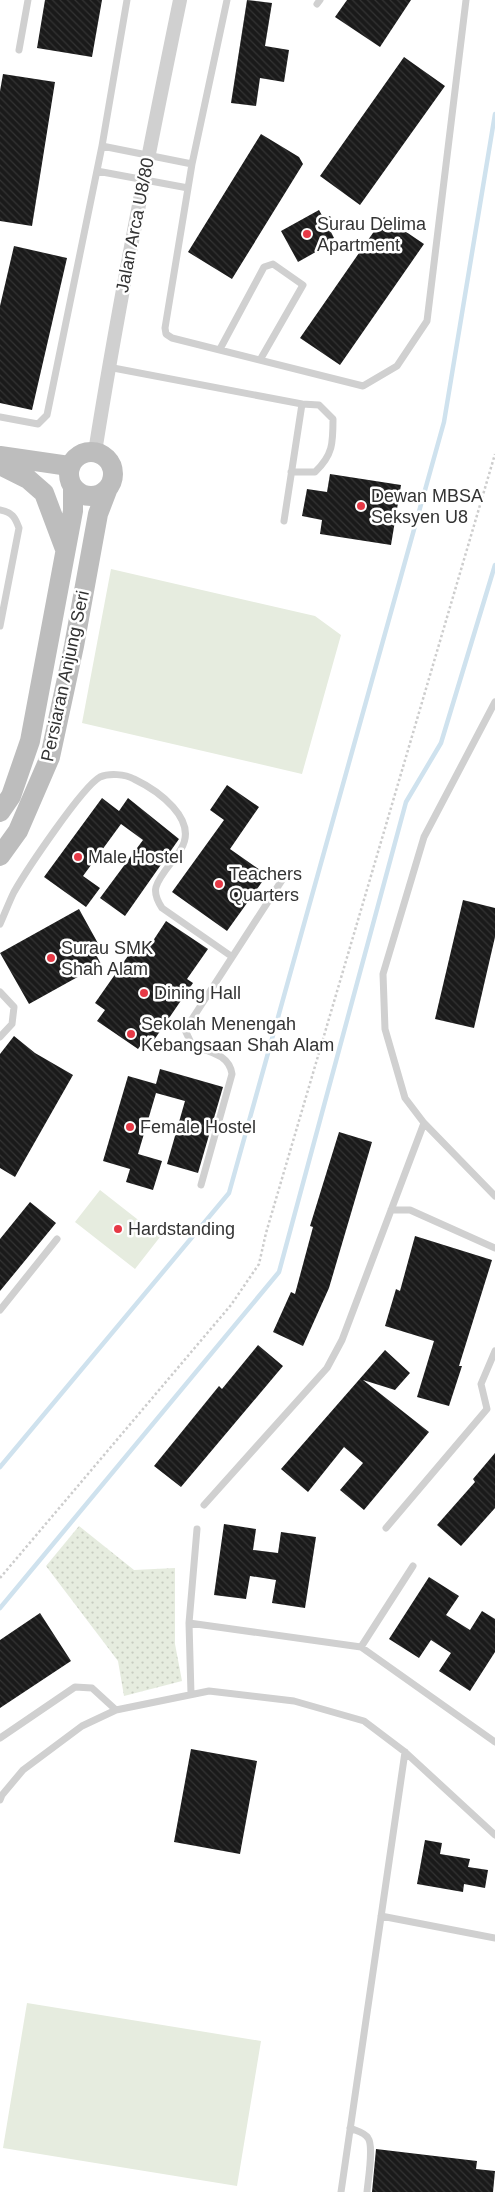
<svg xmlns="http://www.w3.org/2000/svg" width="495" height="2192" font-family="Arial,sans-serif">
<defs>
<pattern id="green-dots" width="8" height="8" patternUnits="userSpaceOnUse" patternTransform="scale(1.25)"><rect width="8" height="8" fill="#e6ecdf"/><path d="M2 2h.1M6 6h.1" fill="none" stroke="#c6cbc0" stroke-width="1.8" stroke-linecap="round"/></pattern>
<pattern id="building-back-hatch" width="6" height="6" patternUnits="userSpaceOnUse" patternTransform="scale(1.25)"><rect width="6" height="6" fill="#1a1a1a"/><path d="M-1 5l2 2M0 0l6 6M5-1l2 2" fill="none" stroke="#333"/></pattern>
</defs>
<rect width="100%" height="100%" fill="#fff"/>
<path fill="url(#green-dots)" d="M 79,1526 L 134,1570 L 175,1568 L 175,1644 L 182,1681 L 124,1696 L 118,1661 L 46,1566 Z"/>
<path fill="#e6ecdf" d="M 111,569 L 315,616 L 341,635 L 302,774 L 82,723 Z
M 100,1190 L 160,1237 L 135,1269 L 75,1222 Z
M 27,2003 L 261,2041 L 237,2186 L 3,2148 Z"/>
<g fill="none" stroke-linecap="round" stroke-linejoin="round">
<path stroke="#cfe2ee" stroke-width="4.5" d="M 0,1467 L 229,1193 L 444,422 L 495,114
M 0,1608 L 279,1272 L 406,802 L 441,743 L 495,565"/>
</g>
<path fill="url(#building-back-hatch)" d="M 45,0 L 102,0 L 92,57 L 37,48 Z
M 247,0 L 272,3 L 265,46 L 289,50 L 284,82 L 260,78 L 256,106 L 231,103 Z
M 347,0 L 411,0 L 380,47 L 335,17 Z
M 404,57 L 445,86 L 360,205 L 320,176 Z
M 3,74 L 55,82 L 32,226 L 0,221 L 0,91 Z
M 261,134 L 299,157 L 303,164 L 232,279 L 188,252 Z
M 319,210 L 324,219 L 330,216 L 336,226 L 330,230 L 334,238 L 328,241 L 330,244 L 298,262 L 281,231 Z
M 384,217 L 424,244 L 340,365 L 300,338 Z
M 14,246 L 67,258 L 32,410 L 0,403 L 0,306 Z
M 330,474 L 401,485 L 391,545 L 320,534 L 322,520 L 302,516 L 307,489 L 327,492 Z
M 227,785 L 259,807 L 230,849 L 267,875 L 227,931 L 172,892 L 224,820 L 210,810 Z
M 102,798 L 119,811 L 128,798 L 179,839 L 125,916 L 100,898 L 143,840 L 121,824 L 83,876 L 100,888 L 86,907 L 44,877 Z
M 463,900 L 495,908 L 495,937 L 474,1028 L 435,1019 Z
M 79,909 L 100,947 L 94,951 L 101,964 L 29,1004 L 0,953 Z
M 166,921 L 208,949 L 187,979 L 193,983 L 154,1040 L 148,1035 L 138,1049 L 97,1021 L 105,1010 L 95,1003 L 137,943 L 147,950 Z
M 14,1036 L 35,1053 L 73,1075 L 15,1177 L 0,1168 L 0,1054 Z
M 160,1069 L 223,1087 L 198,1173 L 167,1164 L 185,1101 L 156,1093 L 138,1154 L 162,1161 L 153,1190 L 126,1182 L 130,1169 L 103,1161 L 128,1076 L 156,1084 Z
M 339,1132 L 372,1142 L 329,1288 L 303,1346 L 273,1332 L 291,1292 L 295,1294 L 313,1227 L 310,1226 Z
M 30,1202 L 56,1223 L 0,1291 L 0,1239 Z
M 415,1236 L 492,1260 L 459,1366 L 462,1366 L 449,1406 L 417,1397 L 434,1341 L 385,1326 L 396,1289 L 400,1291 Z
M 258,1345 L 283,1366 L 181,1487 L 154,1466 L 219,1386 L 222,1389 Z
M 385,1350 L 410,1373 L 395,1390 L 363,1380 L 429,1432 L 364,1510 L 340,1490 L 363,1463 L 344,1447 L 308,1492 L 281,1469 Z
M 495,1453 L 495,1508 L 461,1546 L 437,1525 L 475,1482 L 473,1479 Z
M 224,1524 L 256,1529 L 253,1550 L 278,1553 L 281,1532 L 316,1537 L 305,1608 L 272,1603 L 276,1580 L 250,1576 L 246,1599 L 214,1595 Z
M 429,1577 L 459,1596 L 446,1615 L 470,1630 L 482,1611 L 495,1619 L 495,1652 L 470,1691 L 439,1671 L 451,1653 L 431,1640 L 419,1658 L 389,1639 Z
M 40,1613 L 71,1661 L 0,1708 L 0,1640 Z
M 191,1749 L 257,1761 L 240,1854 L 174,1842 Z
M 425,1840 L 442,1843 L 440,1854 L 470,1859 L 468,1867 L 488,1870 L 485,1888 L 464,1884 L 463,1892 L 417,1884 Z
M 376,2149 L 477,2161 L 476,2169 L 495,2171 L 493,2192 L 372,2192 Z"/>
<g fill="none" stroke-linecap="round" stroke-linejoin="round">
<path stroke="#cdcdcd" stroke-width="2.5" stroke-dasharray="2.5 2.5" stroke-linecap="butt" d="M 0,1578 L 231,1305 L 259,1264 L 266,1233 L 495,454"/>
<path stroke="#d0d0d0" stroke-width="7" d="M 227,0 L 192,164 L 165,328 L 166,334 L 172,338 L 363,386 L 397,366 L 427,321 L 466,0
M 317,4 L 320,0
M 19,50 L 28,0
M 102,146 L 192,164
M 97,171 L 188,188
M 220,349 L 264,267 L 273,264 L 303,285 L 260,360
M 108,367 L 302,404 L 284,521
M 0,417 L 38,424 L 47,415 L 102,146 L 127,0
M 291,472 L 315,472 C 333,455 333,443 333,419 L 319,405 L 302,404
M 0,510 C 12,512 15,517 19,528 L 0,626
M 495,702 L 424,837 L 383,974 L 385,1029 L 405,1098 L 424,1123 L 495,1196
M 0,924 C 5,913 9,902 14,892 C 26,871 82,787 100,777 C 109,773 125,774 134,779 C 157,790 199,819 181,849 C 174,861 160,874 156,887 C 154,895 158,902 162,908 L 231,956
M 0,992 L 14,1007 L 12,1024 L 0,1037
M 201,1185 L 232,1074 C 229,1054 209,1052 192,1045 L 185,1030 L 284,877
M 391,1210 L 410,1210 L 495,1248
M 0,1310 L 57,1239
M 204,1505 L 327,1368 L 342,1340 L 424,1123
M 386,1528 L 487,1409 L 481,1384 L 495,1351
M 189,1623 L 197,1529
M 361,1647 L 413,1566
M 191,1694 L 189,1623 L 361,1647 L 495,1742
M 0,1738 L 75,1687 L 92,1688 L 116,1710
M 0,1800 L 2,1795 L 23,1770 L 82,1726 L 116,1710 L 209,1691 L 294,1701 L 364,1721 L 405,1752 L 495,1835
M 381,1916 L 495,1938
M 350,2128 C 356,2131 364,2132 368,2138 C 374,2146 368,2180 367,2192
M 341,2192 L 405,1752"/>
<path stroke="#d0d0d0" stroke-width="14" d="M 95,452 C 119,300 149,150 180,0"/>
<path stroke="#bdbdbd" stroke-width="20" d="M69 474a22 22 0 1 1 44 0a22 22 0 1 1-44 0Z
M 0,456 L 69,466
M 0,465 L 28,479 L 44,493 L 65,549
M 0,812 L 11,796 L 30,741 L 73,511 L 73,488
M 0,856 L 18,831 L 50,757 L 74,646 L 98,514 L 108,488"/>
</g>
<g fill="#e63946" stroke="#fff" stroke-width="2">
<circle cx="307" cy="234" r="5"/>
<circle cx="361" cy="506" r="5"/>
<circle cx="78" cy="857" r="5"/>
<circle cx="219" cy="884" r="5"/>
<circle cx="51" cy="958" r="5"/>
<circle cx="144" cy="993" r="5"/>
<circle cx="131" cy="1034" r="5"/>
<circle cx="130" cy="1127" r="5"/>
<circle cx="118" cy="1229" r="5"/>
</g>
<g text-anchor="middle" stroke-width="5" stroke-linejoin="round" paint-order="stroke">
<g font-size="18" fill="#333" stroke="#fff" text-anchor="start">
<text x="317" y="230">Surau Delima<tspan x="317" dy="21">Apartment</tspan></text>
<text x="371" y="502">Dewan MBSA<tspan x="371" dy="21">Seksyen U8</tspan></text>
<text x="88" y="863">Male Hostel</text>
<text x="229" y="880">Teachers<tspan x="229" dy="21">Quarters</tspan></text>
<text x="61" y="954">Surau SMK<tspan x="61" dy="21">Shah Alam</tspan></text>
<text x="154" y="999">Dining Hall</text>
<text x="141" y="1030">Sekolah Menengah<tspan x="141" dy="21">Kebangsaan Shah Alam</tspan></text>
<text x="140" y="1133">Female Hostel</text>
<text x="128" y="1235">Hardstanding</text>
</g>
<g font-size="18" fill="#333" stroke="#fff">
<text transform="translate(135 225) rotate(-79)" y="6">Jalan Arca U8/80</text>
<text transform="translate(65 676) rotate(-78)" y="6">Persiaran Anjung Seri</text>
</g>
</g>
</svg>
